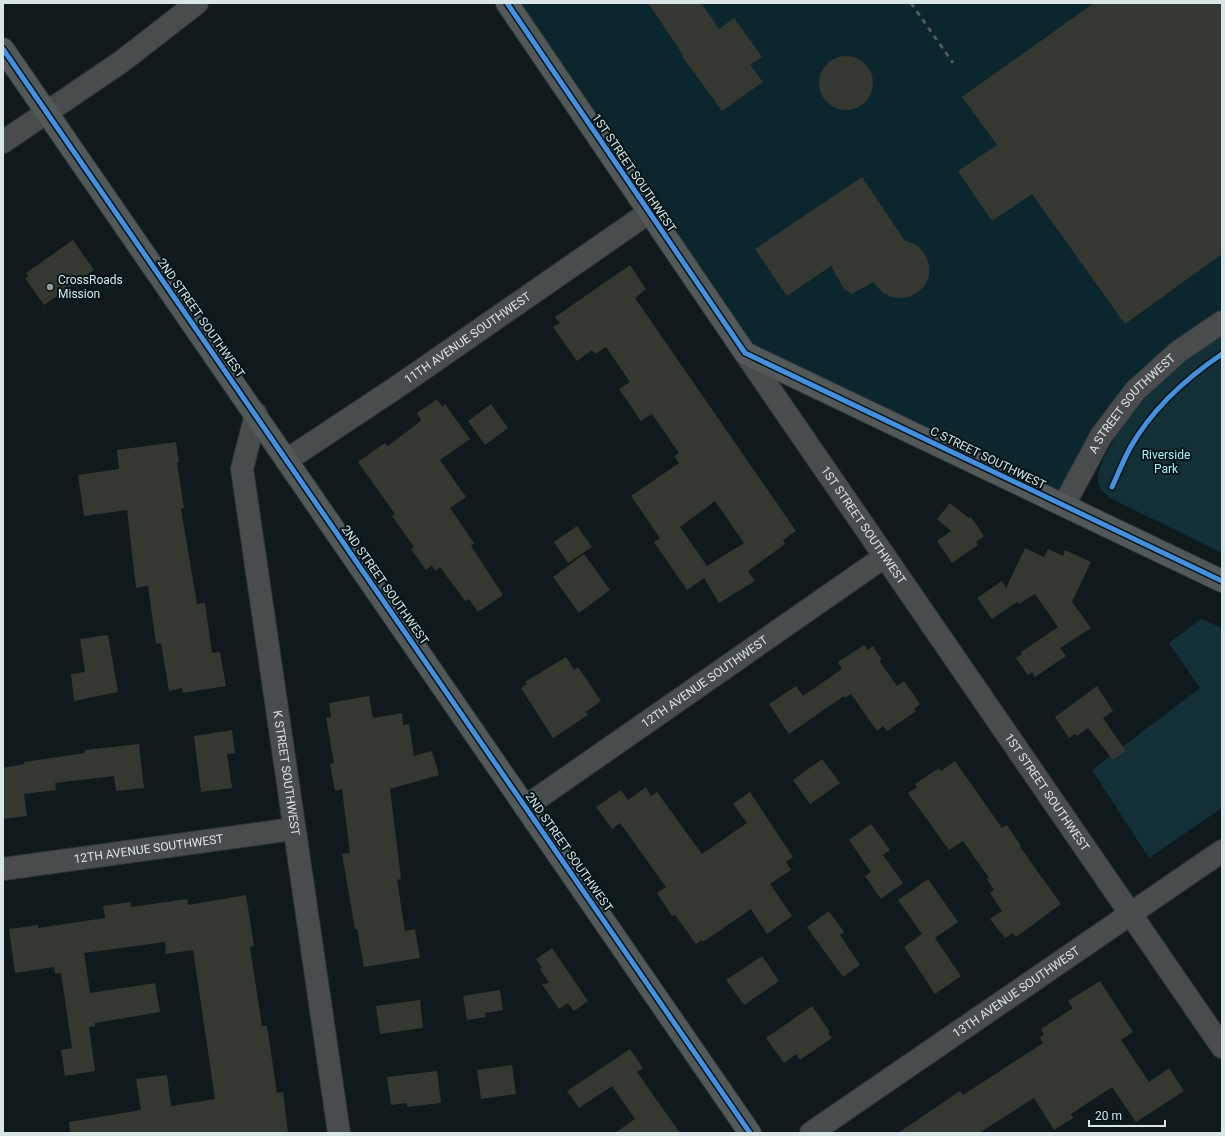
<svg xmlns="http://www.w3.org/2000/svg" width="1225" height="1136" font-family="Roboto,sans-serif">
<rect width="100%" height="100%" fill="#101a1d"/>
<path fill="#0b262c" d="M 507,3 L 1222,3 L 1222,322 L 1135,391 L 1064,505 L 745,353 Z"/>
<path fill="#123035" d="M 1222,333 L 1222,553 L 1110,498 C 1104,493 1098,488 1098,481 C 1097,454 1146,393 1166,375 C 1183,359 1204,346 1222,333 Z
M 1201,619 L 1222,628 L 1222,808 L 1149,858 L 1092,770 L 1200,688 L 1169,643 Z"/>
<path fill="#353731" fill-rule="evenodd" d="M 648,3 L 701,3 L 719,29 L 734,18 L 762,57 L 750,65 L 763,82 L 722,111 L 682,56 L 683,55 Z
M 1094,3 L 1222,3 L 1222,254 L 1125,324 L 1032,194 L 992,221 L 958,171 L 997,145 L 962,97 Z
M819 83a27 27 0 1 1 54 0a27 27 0 1 1-54 0Z
M 862,177 L 905,241 L 912,243 L 920,248 L 926,256 L 929,266 L 929,276 L 925,285 L 918,292 L 909,297 L 900,298 L 891,297 L 883,293 L 873,282 L 852,294 L 844,289 L 831,266 L 787,296 L 755,249 Z
M 73,240 L 94,270 L 44,305 L 25,278 L 29,276 L 26,273 Z
M 630,265 L 646,289 L 635,298 L 796,531 L 783,540 L 785,544 L 748,571 L 755,581 L 719,603 L 704,578 L 687,590 L 654,542 L 660,538 L 631,496 L 679,463 L 674,456 L 679,453 L 652,414 L 641,421 L 619,389 L 630,382 L 606,347 L 595,354 L 592,350 L 577,361 L 553,327 L 560,323 L 555,317 ZM 715,501 L 744,543 L 707,566 L 680,527 Z
M 437,399 L 442,407 L 445,404 L 470,439 L 440,460 L 466,497 L 450,508 L 474,543 L 471,546 L 503,595 L 478,612 L 469,599 L 465,601 L 440,567 L 435,571 L 432,565 L 426,570 L 411,549 L 414,547 L 392,516 L 395,514 L 358,462 L 385,443 L 388,446 L 418,423 L 421,420 L 417,413 Z
M 491,404 L 508,428 L 485,445 L 468,421 Z
M 176,442 L 179,462 L 177,463 L 184,508 L 181,509 L 197,604 L 205,603 L 212,653 L 220,652 L 226,686 L 183,693 L 182,688 L 169,691 L 161,643 L 156,644 L 148,586 L 136,588 L 127,510 L 84,516 L 78,475 L 119,469 L 117,450 Z
M 950,503 L 969,518 L 971,517 L 984,536 L 976,542 L 978,545 L 952,563 L 937,541 L 951,531 L 937,519 Z
M 577,526 L 592,547 L 568,563 L 554,542 Z
M 1025,548 L 1044,557 L 1048,549 L 1063,556 L 1065,550 L 1091,562 L 1072,602 L 1091,628 L 1060,648 L 1066,656 L 1035,677 L 1032,672 L 1028,675 L 1016,658 L 1022,654 L 1021,652 L 1058,627 L 1035,594 L 1019,604 L 1017,602 L 992,619 L 977,598 L 1002,581 L 1006,588 Z
M 584,554 L 610,590 L 579,613 L 553,577 Z
M 108,635 L 118,692 L 74,701 L 71,674 L 85,672 L 80,639 Z
M 864,645 L 868,650 L 873,646 L 881,659 L 880,662 L 897,686 L 904,681 L 920,704 L 914,709 L 916,711 L 887,731 L 883,726 L 877,731 L 851,694 L 845,698 L 844,696 L 789,734 L 769,704 L 796,686 L 803,696 L 842,669 L 838,662 Z
M 566,657 L 574,670 L 578,667 L 601,701 L 586,712 L 588,715 L 553,738 L 521,688 L 527,684 L 525,682 Z
M 1097,686 L 1113,711 L 1103,718 L 1126,751 L 1113,760 L 1088,728 L 1077,736 L 1075,734 L 1069,738 L 1055,717 Z
M 369,696 L 373,718 L 402,713 L 403,725 L 409,724 L 414,756 L 432,751 L 439,775 L 390,789 L 401,879 L 397,880 L 405,931 L 415,929 L 420,958 L 364,967 L 357,929 L 355,929 L 342,854 L 350,853 L 342,789 L 335,791 L 330,764 L 334,763 L 326,718 L 331,717 L 329,703 Z
M 232,730 L 235,753 L 227,754 L 232,788 L 201,792 L 194,736 Z
M 139,744 L 144,788 L 116,791 L 114,776 L 55,783 L 56,790 L 24,794 L 27,816 L 3,819 L 3,768 L 24,764 L 24,762 L 85,753 L 85,750 Z
M 822,759 L 840,783 L 810,804 L 793,780 Z
M 955,761 L 1002,828 L 1007,825 L 1021,846 L 1020,847 L 1061,904 L 1016,937 L 1013,933 L 1005,938 L 990,919 L 1002,911 L 990,893 L 994,890 L 987,879 L 989,878 L 963,841 L 949,850 L 908,793 L 917,787 L 915,784 L 939,768 L 941,771 Z
M 646,787 L 651,796 L 657,792 L 702,854 L 747,823 L 733,804 L 750,792 L 793,857 L 786,862 L 791,870 L 770,884 L 792,916 L 767,934 L 751,909 L 703,942 L 702,940 L 696,944 L 675,915 L 672,916 L 657,893 L 666,887 L 620,823 L 612,829 L 596,807 L 621,790 L 628,800 Z
M 871,824 L 890,850 L 883,855 L 903,883 L 881,899 L 865,876 L 871,872 L 849,840 Z
M 928,879 L 958,922 L 935,938 L 961,976 L 935,994 L 904,947 L 922,934 L 898,900 Z
M 246,895 L 254,946 L 250,947 L 262,1026 L 267,1026 L 277,1093 L 283,1092 L 288,1133 L 70,1133 L 69,1122 L 141,1110 L 136,1079 L 167,1075 L 171,1106 L 215,1099 L 193,950 L 166,954 L 165,942 L 84,953 L 90,993 L 155,983 L 160,1012 L 95,1023 L 95,1026 L 89,1027 L 95,1071 L 65,1076 L 61,1050 L 72,1048 L 61,973 L 55,974 L 54,967 L 15,973 L 9,929 L 38,925 L 38,928 L 105,918 L 103,906 L 130,902 L 131,907 L 187,899 L 188,905 Z
M 829,911 L 844,932 L 840,935 L 860,965 L 843,977 L 807,927 Z
M 552,948 L 588,1001 L 574,1011 L 568,1003 L 559,1009 L 542,984 L 549,983 L 540,969 L 542,968 L 536,959 Z
M 762,956 L 779,981 L 744,1005 L 726,980 Z
M 1100,981 L 1133,1032 L 1121,1040 L 1149,1082 L 1169,1068 L 1184,1091 L 1136,1122 L 1112,1087 L 1071,1114 L 1073,1118 L 1054,1130 L 1034,1098 L 979,1133 L 898,1133 L 960,1091 L 963,1095 L 1043,1043 L 1040,1037 L 1044,1035 L 1041,1029 L 1073,1008 L 1068,1001 Z
M 500,990 L 503,1010 L 485,1013 L 486,1017 L 467,1020 L 463,996 Z
M 420,1000 L 423,1028 L 380,1034 L 376,1006 Z
M 812,1006 L 830,1032 L 828,1033 L 832,1038 L 800,1060 L 796,1054 L 784,1063 L 766,1038 Z
M 630,1049 L 643,1068 L 637,1072 L 680,1133 L 615,1133 L 635,1119 L 612,1086 L 579,1108 L 567,1091 Z
M 512,1065 L 516,1094 L 481,1099 L 477,1070 Z
M 437,1071 L 441,1103 L 407,1107 L 407,1103 L 391,1105 L 387,1077 Z"/>
<g fill="none" stroke-linecap="round" stroke-linejoin="round">
<g stroke="#2d3638" stroke-width="24">
<g id="street">
<path d="M 3,142 L 121,62 L 197,3"/>
<path id="s1" d="M 745,353 L 1222,1047"/>
<path id="s2" d="M 256,414 L 242,469 L 339,1133"/>
<path id="s3" d="M 287,460 L 400,385 L 648,213"/>
<path id="s4" d="M 1064,505 L 1101,436 L 1135,391 L 1178,352 L 1222,322"/>
<path id="s5" d="M 525,807 L 884,557"/>
<path id="s6" d="M 3,869 L 293,829"/>
<path id="s7" d="M 811,1133 L 1222,851"/>
</g>
</g>
<g stroke="#2d3638" stroke-width="24">
<path id="secondary" d="M 507,3 L 745,353 L 1222,581
M 3,49 L 750,1133"/>
</g>
<use href="#street" stroke="#484c4d" stroke-width="22"/>
<use href="#secondary" stroke="#535858" stroke-width="22"/>
<path stroke="#535858" stroke-width="3" stroke-dasharray="5 5" stroke-linecap="butt" d="M 911,3 L 953,63"/>
<g stroke="#031518" stroke-width="8">
<path id="cycleway" d="M 507,3 L 745,353 L 1222,581
M 3,49 L 750,1133
M 1112,487 C 1118,474 1123,461 1130,448 C 1152,409 1185,379 1222,354"/>
</g>
<use href="#cycleway" stroke="#468fdf" stroke-width="5"/>
</g>
<circle fill="#939ea0" stroke="#031518" stroke-width="1.5" cx="50" cy="287" r="4"/>
<g text-anchor="middle" stroke-width="4" stroke-linejoin="round" paint-order="stroke">
<g font-size="12" fill="#d9e5e7" stroke="#031518">
<text transform="translate(634 173) rotate(56)" y="4">1ST STREET SOUTHWEST</text>
<text transform="translate(201 318) rotate(55)" y="4">2ND STREET SOUTHWEST</text>
<text dy="4" stroke="none"><textPath href="#s3" startOffset="218">11TH AVENUE SOUTHWEST</textPath></text>
<text dy="4" stroke="none"><textPath href="#s4" startOffset="123">A STREET SOUTHWEST</textPath></text>
<text transform="translate(988 458) rotate(26)" y="4">C STREET SOUTHWEST</text>
<text dy="4" stroke="none"><textPath href="#s1" startOffset="209">1ST STREET SOUTHWEST</textPath></text>
<text transform="translate(385 585) rotate(55)" y="4">2ND STREET SOUTHWEST</text>
<text dy="4" stroke="none"><textPath href="#s5" startOffset="219">12TH AVENUE SOUTHWEST</textPath></text>
<text dy="4" stroke="none"><textPath href="#s2" startOffset="364">K STREET SOUTHWEST</textPath></text>
<text dy="4" stroke="none"><textPath href="#s1" startOffset="533">1ST STREET SOUTHWEST</textPath></text>
<text dy="4" stroke="none"><textPath href="#s6" startOffset="147">12TH AVENUE SOUTHWEST</textPath></text>
<text transform="translate(569 852) rotate(55)" y="4">2ND STREET SOUTHWEST</text>
<text dy="4" stroke="none"><textPath href="#s7" startOffset="249">13TH AVENUE SOUTHWEST</textPath></text>
</g>
<g font-size="12" fill="#d9e5e7" stroke="#031518" text-anchor="start">
<text x="58" y="284">CrossRoads<tspan x="58" dy="14">Mission</tspan></text>
</g>
<g font-size="12" fill="#a6f0fe" stroke="#031518">
<text x="1166" y="459">Riverside<tspan x="1166" dy="14">Park</tspan></text>
</g>
</g>
<rect width="1225" height="1136" fill="none" stroke="#d9e5e7" stroke-width="8"/>
<path d="M1089 1120v6h76v-6" fill="none" stroke="#d9e5e7" stroke-width="2"/>
<text x="1095" y="1120" font-size="12" fill="#d9e5e7" stroke="#031518" stroke-width="3" paint-order="stroke">20 m</text>
</svg>
